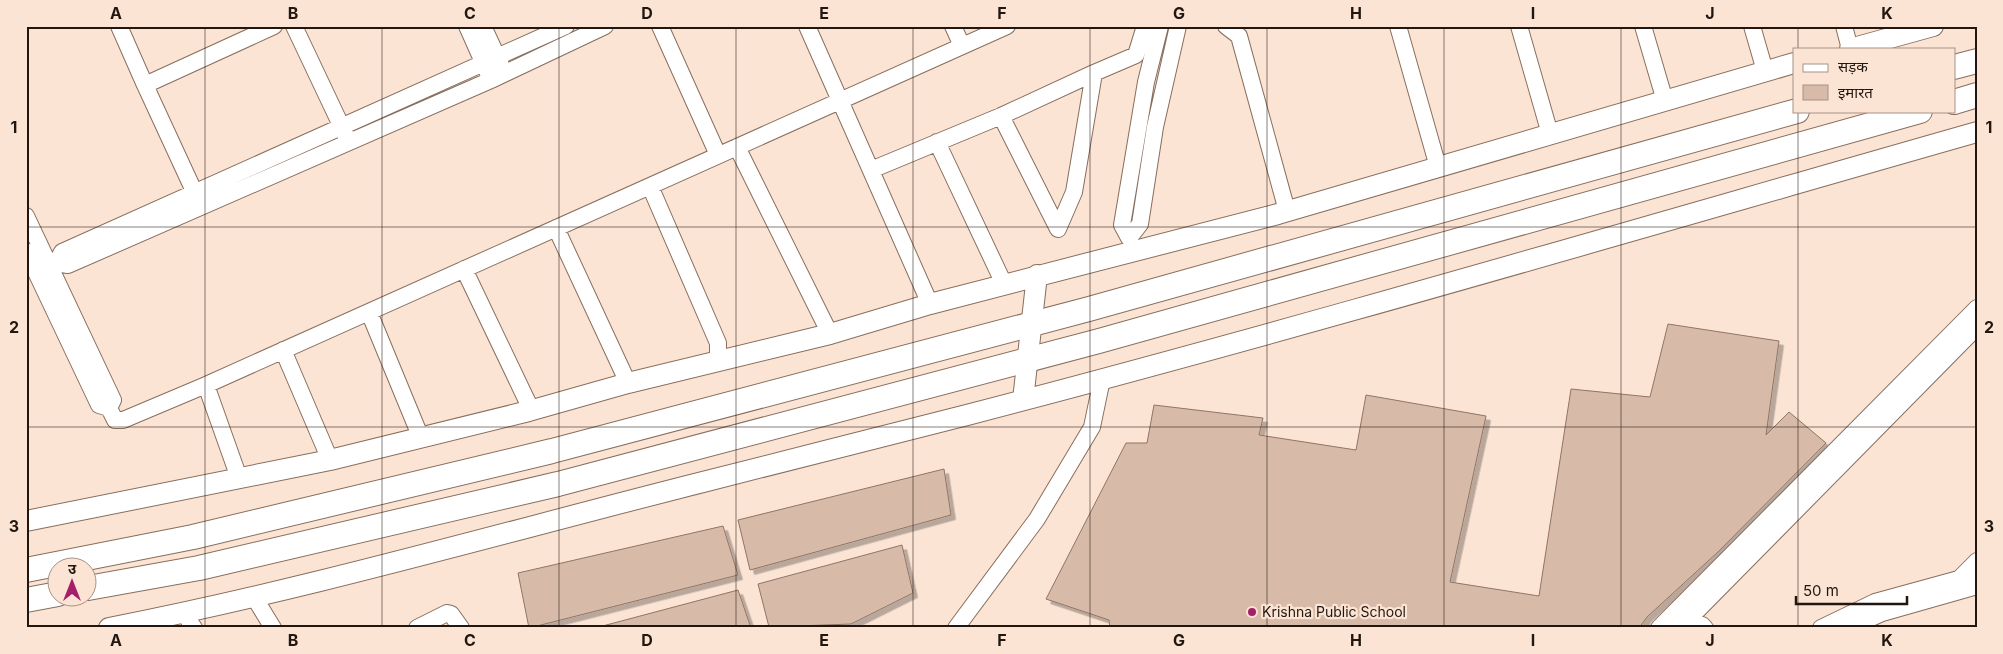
<svg xmlns="http://www.w3.org/2000/svg" width="2003" height="654" font-family="Inter,'Noto Sans Devanagari',sans-serif">
<defs>
<filter id="shadow"><feDropShadow dx="4.5" dy="4.5" stdDeviation="0" flood-color="#0004"/></filter>
</defs>
<rect width="100%" height="100%" fill="#fce4d5"/>
<path fill="#d7baa8" stroke="#907564" filter="url(#shadow)" d="M 1668,324 L 1779,341 L 1766,435 L 1789,412 L 1826,443 L 1719,551 L 1647,617 L 1639,628 L 1110,628 L 1109,620 L 1046,599 L 1126,443 L 1147,443 L 1154,405 L 1263,418 L 1259,435 L 1356,450 L 1366,395 L 1486,416 L 1450,582 L 1539,596 L 1571,389 L 1650,397 Z
M 944,469 L 951,515 L 750,570 L 738,520 Z
M 723,526 L 738,575 L 529,628 L 518,573 Z
M 902,545 L 913,593 L 851,624 L 769,627 L 758,584 Z
M 738,590 L 751,628 L 595,628 Z"/>
<g fill="none" stroke-linecap="round" stroke-linejoin="round">
<g stroke="#886e5d" stroke-width="18">
<path id="minor" d="M 119,26 L 145,85
M 294,26 L 346,136
M 467,26 L 491,80 L 605,26
M 483,26 L 501,65
M 660,26 L 718,155
M 807,26 L 930,304
M 953,26 L 962,46
M 1160,26 L 1146,82 L 1122,225 L 1129,238 L 1140,224 L 1155,127 L 1178,26
M 1226,26 L 1239,36 L 1287,211
M 1398,26 L 1438,167
M 1519,26 L 1550,134
M 1643,26 L 1665,101
M 1752,26 L 1765,71
M 1844,26 L 1850,49
M 491,80 L 68,265 L 56,263 L 62,252 L 566,26
M 1001,116 L 1094,73
M 937,142 L 1004,284
M 737,147 L 830,334
M 871,170 L 1001,116 L 1058,229 L 1074,192 L 1094,73 L 1136,55 L 1145,26
M 650,186 L 718,343 L 718,361
M 199,202 L 145,85 L 274,26
M 26,216 L 113,400 L 109,408 L 115,420 L 123,420 L 206,385 L 1007,26
M 556,228 L 628,383
M 26,251 L 99,405 L 109,408
M 464,269 L 528,403 L 529,411
M 369,312 L 421,438
M 283,350 L 330,460
M 206,385 L 239,478
M 1959,579 L 1977,561
M 254,597 L 273,628
M 184,613 L 194,628
M 1686,621 L 1702,625 L 1705,628
M 417,628 L 447,613 L 451,614 L 461,628
M 956,628 L 1037,519 L 1092,427 L 1102,379
M 1659,628 L 1977,308
M 1680,628 L 1977,327
M 1821,628 L 1875,602 L 1977,574
M 1849,628 L 1882,613 L 1977,586"/>
</g>
<g stroke="#886e5d" stroke-width="22">
<path id="tertiary" d="M 1850,49 L 1933,26
M 1023,400 L 1037,275
M 26,521 L 330,460 L 529,411 L 628,383 L 830,334 L 930,304 L 1278,214 L 1794,63
M 109,628 C 309,589 505,532 703,482 C 791,459 879,438 967,415 C 1305,327 1640,228 1977,132"/>
</g>
<g stroke="#886e5d" stroke-width="26">
<path id="secondary" d="M 1954,67 L 1977,61
M 1954,102 L 1977,95
M 26,570 L 193,537 L 552,451 L 1089,309 L 1797,111
M 88,588 L 199,568 L 558,484 L 1099,341 L 1920,111
M 26,600 L 58,594"/>
</g>
<use href="#minor" stroke="#fff" stroke-width="16"/>
<use href="#tertiary" stroke="#fff" stroke-width="20"/>
<use href="#secondary" stroke="#fff" stroke-width="24"/>
</g>
<path fill="none" stroke="#211710" stroke-width="1" stroke-opacity="0.55" d="M 205,26 L 205,628M 382,26 L 382,628M 559,26 L 559,628M 736,26 L 736,628M 913,26 L 913,628M 1090,26 L 1090,628M 1267,26 L 1267,628M 1444,26 L 1444,628M 1621,26 L 1621,628M 1798,26 L 1798,49M 1798,111 L 1798,628M 26,227 L 1977,227M 26,427 L 1977,427"/>
<circle fill="#a51e69" stroke="#fce4d5" stroke-width="2" cx="1252" cy="612" r="5"/>
<g text-anchor="middle" stroke-width="4.5" stroke-linejoin="round" paint-order="stroke">
<g font-size="14" fill="#211710" stroke="#fce4d5" text-anchor="start">
<text x="1262" y="617">Krishna Public School</text>
</g>
</g>
<rect width="2003" height="654" fill="none" stroke="#fce4d5" stroke-width="55"/>
<rect x="1793" y="48" width="162" height="65" fill="#fce4d5" stroke="#a49286"/>
<rect x="1803" y="64" width="25" height="8" fill="#ffffff" stroke="#a49286"/>
<text x="1838" y="72" font-size="15" fill="#211710">सड़क</text>
<rect x="1803" y="85" width="25" height="15" fill="#d7baa8" stroke="#a49286"/>
<text x="1838" y="98" font-size="15" fill="#211710">इमारत</text>
<g transform="translate(72 582)"><circle r="24" fill="#fce4d5" stroke="#a49286"/>
<path d="M0-4L9 19L0 12L-9 19Z" fill="#a51e69"/>
<text y="-8" font-size="14" font-weight="bold" text-anchor="middle" fill="#211710">उ</text>
</g>
<path d="M1796 596v8h111v-8" fill="none" stroke="#211710" stroke-width="2.5"/>
<text x="1803" y="596" font-size="15" fill="#211710" stroke="#fce4d5" stroke-width="4" paint-order="stroke">50 m</text>
<rect x="28" y="28" width="1948" height="598" fill="none" stroke="#211710" stroke-width="2"/>
<g font-size="16" text-anchor="middle" font-weight="bold" fill="#211710">
<text x="116" y="19">A</text>
<text x="293" y="19">B</text>
<text x="470" y="19">C</text>
<text x="647" y="19">D</text>
<text x="824" y="19">E</text>
<text x="1002" y="19">F</text>
<text x="1179" y="19">G</text>
<text x="1356" y="19">H</text>
<text x="1533" y="19">I</text>
<text x="1710" y="19">J</text>
<text x="1887" y="19">K</text>
<text x="14" y="133">1</text>
<text x="1989" y="133">1</text>
<text x="14" y="333">2</text>
<text x="1989" y="333">2</text>
<text x="14" y="532">3</text>
<text x="1989" y="532">3</text>
<text x="116" y="646">A</text>
<text x="293" y="646">B</text>
<text x="470" y="646">C</text>
<text x="647" y="646">D</text>
<text x="824" y="646">E</text>
<text x="1002" y="646">F</text>
<text x="1179" y="646">G</text>
<text x="1356" y="646">H</text>
<text x="1533" y="646">I</text>
<text x="1710" y="646">J</text>
<text x="1887" y="646">K</text>
</g>
</svg>
